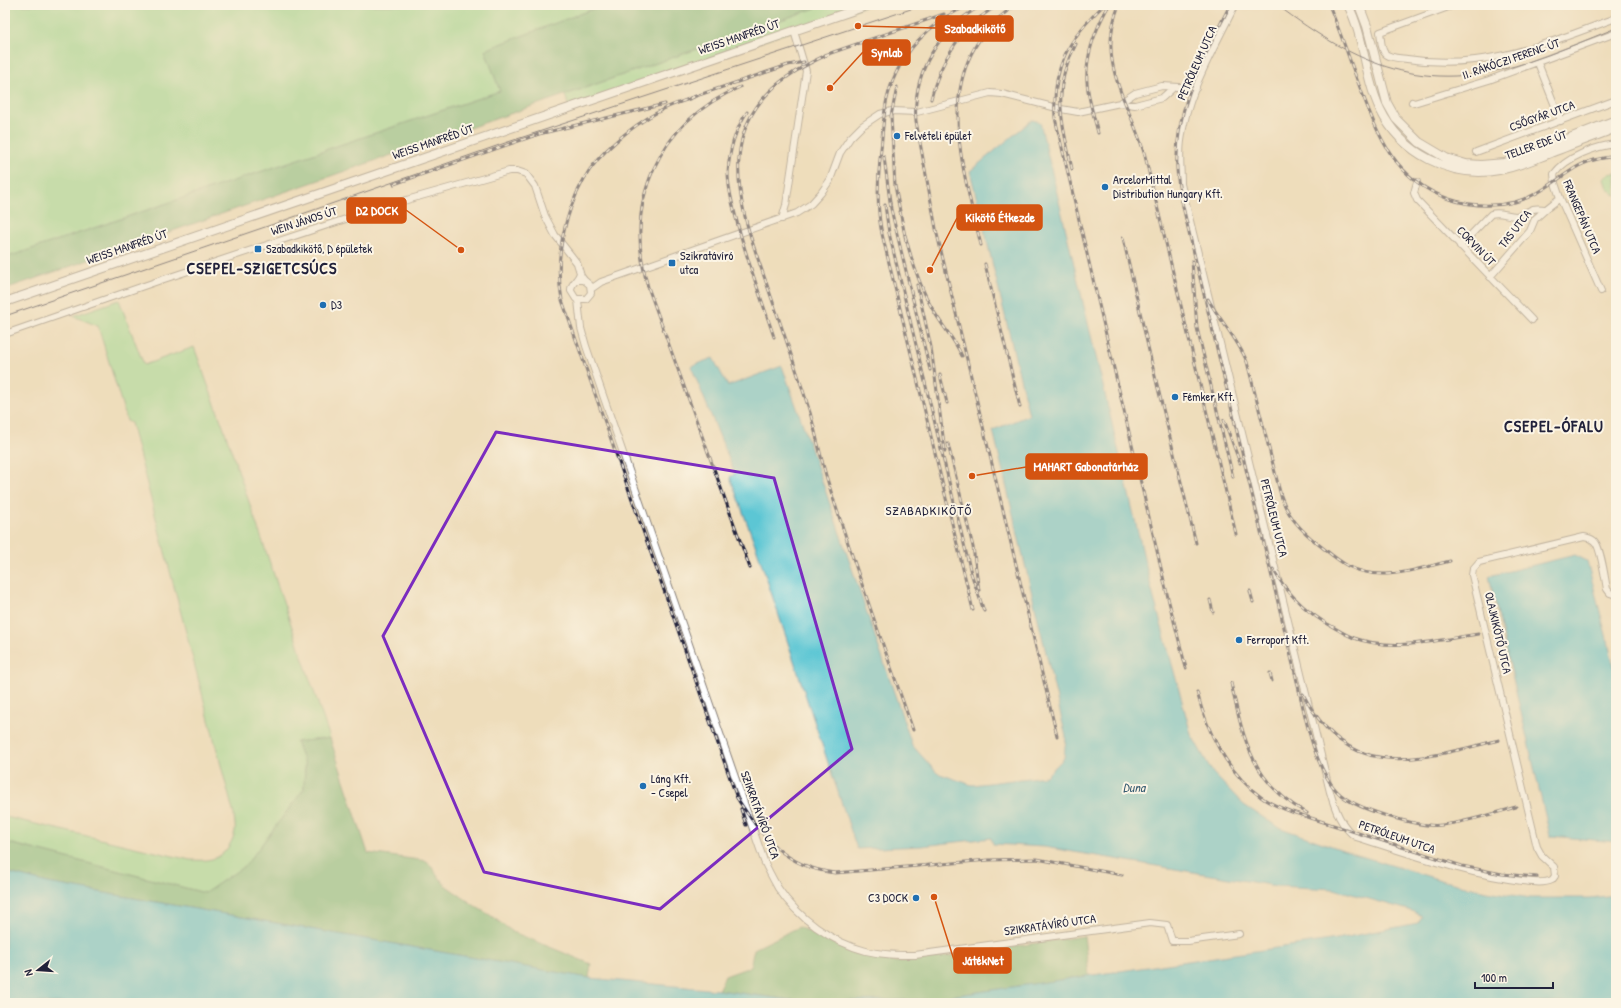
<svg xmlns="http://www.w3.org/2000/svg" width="1621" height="1008" font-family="'Patrick Hand',sans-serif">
<rect width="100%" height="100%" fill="#fcf5e5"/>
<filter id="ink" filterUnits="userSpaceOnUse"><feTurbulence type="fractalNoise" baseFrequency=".025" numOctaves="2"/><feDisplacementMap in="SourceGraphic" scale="8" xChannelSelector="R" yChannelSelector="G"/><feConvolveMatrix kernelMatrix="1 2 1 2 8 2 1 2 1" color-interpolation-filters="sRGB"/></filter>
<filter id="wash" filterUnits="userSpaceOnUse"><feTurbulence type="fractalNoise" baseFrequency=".012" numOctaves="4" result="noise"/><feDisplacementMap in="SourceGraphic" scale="16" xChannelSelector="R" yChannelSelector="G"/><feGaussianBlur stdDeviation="0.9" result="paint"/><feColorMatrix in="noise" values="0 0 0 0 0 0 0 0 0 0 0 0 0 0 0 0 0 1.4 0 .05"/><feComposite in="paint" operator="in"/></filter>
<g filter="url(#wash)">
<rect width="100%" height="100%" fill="#edb"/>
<path fill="#97dc94" stroke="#5c7f68" d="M 5,5 L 603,5 L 485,50 L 500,91 L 5,258 Z
M 824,5 L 869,5 L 569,107 L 565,95 Z
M 1616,173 L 1616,195 L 1615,195 L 1607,188 L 1604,179 L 1608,174 Z
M 119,300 L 144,365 L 194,347 L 224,429 L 330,738 L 296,742 L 305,764 L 304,789 L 246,865 L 205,893 L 5,842 L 5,815 L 10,818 L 190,860 C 197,860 205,861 212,859 C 224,857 233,842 235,831 C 236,826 234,820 234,815 L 131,423 L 127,421 L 98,326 L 73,316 Z"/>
<path fill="#79bc7e" stroke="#4e6f5c" d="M 603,5 L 824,5 L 5,289 L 5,258 L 500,91 L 485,50 Z
M 330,738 L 368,853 L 427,861 L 445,885 L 478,908 L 490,915 L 513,932 L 591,964 L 589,978 L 48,883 L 5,872 L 5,842 L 205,893 L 246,865 L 304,789 L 305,764 L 296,742 Z
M 799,927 L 853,953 L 896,962 L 929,959 L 1084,936 L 1089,976 L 924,1000 L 798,1001 L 718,990 L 725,976 L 750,967 L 754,949 Z"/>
<path fill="#5bc6d4" stroke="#3e7488" d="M 1032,120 L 1040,122 L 1152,591 L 1191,734 L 1213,773 L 1244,805 L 1278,827 L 1354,854 L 1444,881 L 1486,891 L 1531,898 L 1590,898 L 1616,895 L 1616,1003 L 5,1003 L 5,872 L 48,883 L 589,978 L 718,990 L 798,1001 L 924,1000 L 1337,939 L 1418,923 L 1422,916 L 1412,911 L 1334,889 L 1276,886 L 1044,847 L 993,844 L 991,838 L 922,846 L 857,849 L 756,547 L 730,477 L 735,474 L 691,366 L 713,358 L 728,386 L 782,366 L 802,422 L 912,745 L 937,773 L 972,785 L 1046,776 L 1064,758 L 1066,737 L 993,430 L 1029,415 L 970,171 Z
M 1575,555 L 1587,561 L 1616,674 L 1616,842 L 1550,836 L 1489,576 Z"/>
</g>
<g filter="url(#ink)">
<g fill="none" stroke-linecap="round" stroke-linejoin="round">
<g stroke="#88807b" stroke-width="8">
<path id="minor" d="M 1235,5 C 1215,47 1186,94 1181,141 C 1179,155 1181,169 1181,184 L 1330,792 C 1335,809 1341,827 1356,837 C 1411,854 1465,874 1522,881 C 1531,882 1544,884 1552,880 L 1555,876 L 1554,867 L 1542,856 L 1537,847 L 1472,575 L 1473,569 L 1479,562 L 1584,537 C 1588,538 1592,538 1595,542 C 1601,548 1605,579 1607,589 L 1610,593 L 1616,595
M 1454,5 L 1380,32 C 1381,38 1381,47 1384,52 C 1387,58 1401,58 1407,59 C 1483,71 1546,44 1616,18
M 1538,63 L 1561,121
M 1412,102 L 1414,103 L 1489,80 L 1616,33
M 1120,103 L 1135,105 L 1162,98 L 1173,88
M 1476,152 L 1616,100
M 1417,182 L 1414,193 L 1417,200 L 1532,320
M 782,219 L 786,205 L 806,71 L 794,31
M 1460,246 L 1491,214 C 1500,211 1507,216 1516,216 C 1523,215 1527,211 1533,209 C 1537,208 1542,209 1546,209
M 1490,277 L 1530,231 L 1535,219 L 1546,209 L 1560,198
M 576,280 L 584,280 L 590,285 L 591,293 L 586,299 L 576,299 L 571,291 C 570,283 578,281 580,273
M 591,289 L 601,282 L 797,213 L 811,204 L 821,193 L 830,180 L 840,153 L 850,138 L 862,126 L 880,114 L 892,111 L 917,112 L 990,93 L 1002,94 L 1061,109 L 1078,112 L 1120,103 L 1135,93 L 1162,86 L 1196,88
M 1601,291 L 1560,198 L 1555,183 L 1554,174 C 1566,157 1596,146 1616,144
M 578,300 L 581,328 L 586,346 L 764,861 C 768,870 773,879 778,888 C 798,918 831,942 866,951 C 882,955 898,955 915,955 L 1150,923 L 1167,925 L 1172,941 L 1188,941 L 1239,934
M 5,334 L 161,280 L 382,207 L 509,171 L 517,171 L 526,174 L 535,186 L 545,216 L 555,235 L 577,263 L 581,276 L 584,280"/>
</g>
<g stroke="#88807b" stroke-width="10">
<path id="secondary" d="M 1348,5 C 1365,38 1364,76 1380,109 C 1401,153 1451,179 1499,170 C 1516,167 1532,160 1548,154 C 1570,145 1593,137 1616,128
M 1359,5 L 1367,26 L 1387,103 L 1396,119 L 1419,142 L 1446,158 L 1466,164 L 1481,165 L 1505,163 L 1616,120
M 5,302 L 869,5"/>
</g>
<use href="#minor" stroke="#fff" stroke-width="6"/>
<use href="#secondary" stroke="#fff" stroke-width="8"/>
<path stroke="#22223b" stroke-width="1" d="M 1277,5 C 1358,66 1424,95 1525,63 C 1556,53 1586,40 1616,28
M 5,316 L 268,226 L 505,143 L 923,5"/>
<g stroke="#22223b" stroke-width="3">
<path id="rail" d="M 969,5 C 930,21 899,54 888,95 C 883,112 883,131 881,149 C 878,178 876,205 882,234 L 973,610
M 983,5 C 940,27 912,72 916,121 L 937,234 L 1057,736
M 1104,5 C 1068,39 1052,67 1055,118 L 1169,602 L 1186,668
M 1119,5 C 1095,64 1130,102 1145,156 L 1236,534
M 1230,5 C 1203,59 1174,107 1177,169 C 1178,188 1183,206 1187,224 L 1293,665 C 1302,700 1309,746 1326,776 C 1330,783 1335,790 1341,795 C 1359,810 1419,828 1442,825 C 1467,822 1492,814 1516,807
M 1329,5 C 1340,31 1349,58 1359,85 C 1378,135 1394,180 1449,199 C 1470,206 1494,207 1515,202 C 1540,195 1554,181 1575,168 C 1588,160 1602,158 1616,156
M 829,54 C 783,74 743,103 739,158 C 736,203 753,244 767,285 C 781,325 795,365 808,406 C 816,431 820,457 828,482 C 854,565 884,647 913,730
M 825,55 L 944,14
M 740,87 C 658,123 623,201 648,287 L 750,568
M 897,87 L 891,116 L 895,186 L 906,241
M 694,97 C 682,102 669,105 658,112 C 632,126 598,153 584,179 C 564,215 554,259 562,300 L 737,798 C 762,837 785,867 835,873 L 989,860 L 1037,859 L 1122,875
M 690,98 L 788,65 L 804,62
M 931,99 C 940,60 963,24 999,5
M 747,112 C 735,130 729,151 728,173 C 728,188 732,203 736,218 C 746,258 761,297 774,337
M 1098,133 C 1094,116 1088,99 1087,82 C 1085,55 1096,28 1109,5
M 884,157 L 891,209 L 930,370
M 1072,169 C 1062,122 1051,89 1076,44
M 394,184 L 539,134 L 665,104
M 885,205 L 889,233 L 971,573 L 984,611
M 905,235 C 911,258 920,287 932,308 C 941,325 954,338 962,356
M 1123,238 L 1152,364 L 1196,543
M 981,245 C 961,162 928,62 1016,5
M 1192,261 L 1197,328 L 1233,477
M 985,264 L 1020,407
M 917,285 L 931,347 L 945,451
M 1208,299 C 1220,321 1238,339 1247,362 L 1281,496 C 1288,517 1301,530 1318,544 C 1327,551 1337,560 1348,566 C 1381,583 1416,569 1450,561
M 940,375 L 947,403
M 1224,420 L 1240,463
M 948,444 L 973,547 L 979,591
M 1273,569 C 1286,592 1302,608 1324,622 C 1334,627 1343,634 1354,638 C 1394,652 1437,640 1478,634
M 1250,591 L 1253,602
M 1210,600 L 1213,612
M 1270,673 L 1272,681
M 1231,683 C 1243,738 1252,784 1307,813
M 1197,692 C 1207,732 1227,772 1261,797 C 1270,804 1281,808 1292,812 L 1462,866 L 1502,874 L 1537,877
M 1303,694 C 1350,784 1418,760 1499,740
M 741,809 L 746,825"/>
</g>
<use href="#rail" stroke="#fcf5e5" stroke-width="1.5" stroke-dasharray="4.5" stroke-linecap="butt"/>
</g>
</g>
<path d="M0 0H1621V1008H0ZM 496,432 L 774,478 L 852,749 L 660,909 L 484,872 L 383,636 Z" fill="#edb" fill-opacity=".55" fill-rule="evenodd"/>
<path fill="none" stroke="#7b2cbf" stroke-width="3" stroke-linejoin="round" d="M 496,432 L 774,478 L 852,749 L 660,909 L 484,872 L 383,636 Z"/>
<g fill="#1f6fb2" stroke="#fcf5e5" stroke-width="1.5">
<circle cx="897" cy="136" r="4"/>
<circle cx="1105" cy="187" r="4"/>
<rect x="254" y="245" width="8" height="8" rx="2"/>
<rect x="668" y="259" width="8" height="8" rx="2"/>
<circle cx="323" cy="305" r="4"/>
<circle cx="1175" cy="397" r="4"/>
<circle cx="1239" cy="640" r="4"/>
<circle cx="643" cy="786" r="4"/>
<circle cx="916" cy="898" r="4"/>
</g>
<g text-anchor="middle" stroke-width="4" stroke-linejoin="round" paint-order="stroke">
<g font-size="12" fill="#22223b" stroke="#fcf5e5">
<text transform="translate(739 37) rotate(-19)" y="4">WEISS MANFRÉD ÚT</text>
<text transform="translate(1511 59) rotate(-19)" y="4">II. RÁKÓCZI FERENC ÚT</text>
<text transform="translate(1197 63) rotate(-66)" y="4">PETRÓLEUM UTCA</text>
<text transform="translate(1542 116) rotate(-20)" y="4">CSŐGYÁR UTCA</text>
<text transform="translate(433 142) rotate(-19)" y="4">WEISS MANFRÉD ÚT</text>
<text transform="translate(1536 145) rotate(-20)" y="4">TELLER EDE ÚT</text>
<text transform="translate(1582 217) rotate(67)" y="4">FRANGEPÁN UTCA</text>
<text transform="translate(304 221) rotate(-18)" y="4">WEIN JÁNOS ÚT</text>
<text transform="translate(1515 229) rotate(-52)" y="4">TAS UTCA</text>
<text transform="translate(1476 246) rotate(46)" y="4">CORVIN ÚT</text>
<text transform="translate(127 247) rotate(-19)" y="4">WEISS MANFRÉD ÚT</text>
<text transform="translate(1274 518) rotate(76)" y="4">PETRÓLEUM UTCA</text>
<text transform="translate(1498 633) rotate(77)" y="4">OLAJKIKÖTŐ UTCA</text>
<text transform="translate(760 815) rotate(70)" y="4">SZIKRATÁVÍRÓ UTCA</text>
<text transform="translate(1397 837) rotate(19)" y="4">PETRÓLEUM UTCA</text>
<text transform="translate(1050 925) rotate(-8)" y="4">SZIKRATÁVÍRÓ UTCA</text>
</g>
<g font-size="12" fill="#22223b" stroke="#fcf5e5" text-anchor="start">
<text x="905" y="140">Felvételi épület</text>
<text x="1113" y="184">ArcelorMittal<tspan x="1113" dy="14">Distribution Hungary Kft.</tspan></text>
<text x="266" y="253">Szabadkikötő, D épületek</text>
<text x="680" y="260">Szikratávíró<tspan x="680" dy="14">utca</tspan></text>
<text x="331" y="309">D3</text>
<text x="1183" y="401">Fémker Kft.</text>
<text x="1247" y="644">Ferroport Kft.</text>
<text x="651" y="783">Láng Kft.<tspan x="651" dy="14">- Csepel</tspan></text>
<text x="908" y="902" text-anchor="end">C3 DOCK</text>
</g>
<g font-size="13" letter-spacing="1" fill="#22223b" stroke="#fcf5e5">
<text x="929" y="515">SZABADKIKÖTŐ</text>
</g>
<g font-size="13" font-style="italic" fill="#365b71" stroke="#fcf5e5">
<text x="1134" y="792">Duna</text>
</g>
<g font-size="16" font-weight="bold" letter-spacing="1" fill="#22223b" stroke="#fcf5e5">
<text x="262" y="274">CSEPEL-SZIGETCSÚCS</text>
<text x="1554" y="432">CSEPEL-ÓFALU</text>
</g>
</g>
<path fill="none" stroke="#d45411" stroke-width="1.5" d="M858 26L936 28M830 88L863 52M461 250L406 210M930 270L957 218M972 476L1026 467M934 897L954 960"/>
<g fill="#d45411" stroke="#fcf5e5" stroke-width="1.5">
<circle cx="858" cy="26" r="4"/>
<circle cx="830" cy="88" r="4"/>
<circle cx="461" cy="250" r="4"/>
<circle cx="930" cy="270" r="4"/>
<circle cx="972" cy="476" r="4"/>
<circle cx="934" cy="897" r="4"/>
</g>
<g fill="#d45411" stroke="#d45411" stroke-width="1.5">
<rect x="936" y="16" width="77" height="25" rx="4"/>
<rect x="863" y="40" width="47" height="25" rx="4"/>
<rect x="347" y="198" width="59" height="25" rx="4"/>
<rect x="957" y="205" width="85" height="25" rx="4"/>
<rect x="1026" y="454" width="121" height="25" rx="4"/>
<rect x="954" y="948" width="57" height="25" rx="4"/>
</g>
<g font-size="13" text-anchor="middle" font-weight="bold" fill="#fff">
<text x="975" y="33">Szabadkikötő</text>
<text x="887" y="57">Synlab</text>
<text x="377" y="215">D2 DOCK</text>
<text x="1000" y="222">Kikötő Étkezde</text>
<text x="1086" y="471">MAHART Gabonatárház</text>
<text x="983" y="965">JátékNet</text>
</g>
<rect width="1621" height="1008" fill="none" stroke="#fcf5e5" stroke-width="20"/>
<g transform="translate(38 970) rotate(253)" stroke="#fcf5e5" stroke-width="3" paint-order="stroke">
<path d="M0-3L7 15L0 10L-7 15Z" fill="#22223b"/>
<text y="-6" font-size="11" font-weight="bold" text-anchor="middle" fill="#22223b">N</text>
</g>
<path d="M1475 982v6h78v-6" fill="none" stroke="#22223b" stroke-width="2"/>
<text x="1481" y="982" font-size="12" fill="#22223b" stroke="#fcf5e5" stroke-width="3" paint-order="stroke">100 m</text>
</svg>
